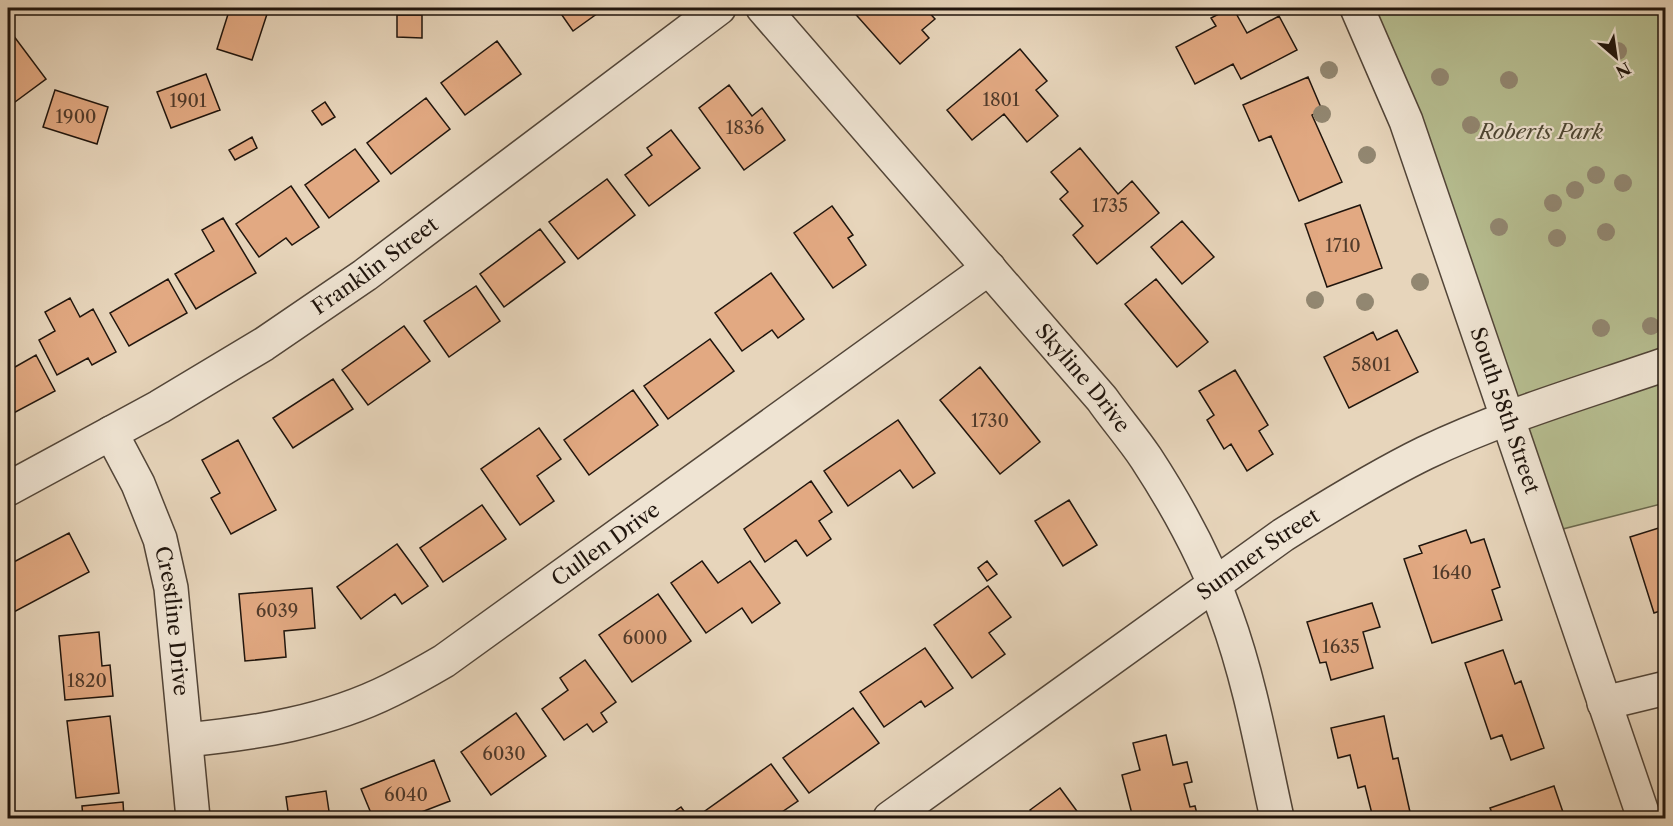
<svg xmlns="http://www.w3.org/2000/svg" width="1673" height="826" font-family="'Libre Caslon Text',serif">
<rect width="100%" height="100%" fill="#e7d5bb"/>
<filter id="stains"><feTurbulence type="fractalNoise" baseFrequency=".00333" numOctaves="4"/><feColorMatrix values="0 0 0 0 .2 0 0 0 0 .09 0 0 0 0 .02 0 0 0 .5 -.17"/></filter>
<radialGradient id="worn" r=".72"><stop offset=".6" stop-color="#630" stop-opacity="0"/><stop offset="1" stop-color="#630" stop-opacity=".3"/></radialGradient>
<path fill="#b6bd90" stroke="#6b694e" stroke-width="1.5" d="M 1357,8 L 1665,8 L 1665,503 L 1547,533 Z"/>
<path fill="#e2a982" stroke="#20150d" stroke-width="1.5" d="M 230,8 L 269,8 L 252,60 L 217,49 Z
M 557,8 L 605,8 L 573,31 Z
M 850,8 L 925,8 L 935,19 L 922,30 L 929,38 L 900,64 Z
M 1230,8 L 1233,8 L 1247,33 L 1279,16 L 1297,50 L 1241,79 L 1233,64 L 1195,84 L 1176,47 L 1216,26 L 1211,18 Z
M 397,15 L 422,15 L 422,38 L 397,37 Z
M 13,35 L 46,79 L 15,102 L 8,91 L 8,40 Z
M 497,41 L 521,74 L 465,115 L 441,83 Z
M 1020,49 L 1047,81 L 1036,90 L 1058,116 L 1027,142 L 1004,114 L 972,140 L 947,110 Z
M 206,74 L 220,110 L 171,128 L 157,92 Z
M 1308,77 L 1322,110 L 1312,115 L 1342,182 L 1299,201 L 1271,136 L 1259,141 L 1243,105 Z
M 729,85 L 752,116 L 762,108 L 785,140 L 744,170 L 699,108 Z
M 55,90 L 108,107 L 97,144 L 43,127 Z
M 426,98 L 450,129 L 391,174 L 367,143 Z
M 325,102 L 335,117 L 322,125 L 312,111 Z
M 671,130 L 700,168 L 649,206 L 625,175 L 652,155 L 647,148 Z
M 252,137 L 257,148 L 235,160 L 229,150 Z
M 1080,148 L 1118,194 L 1132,181 L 1159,213 L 1097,264 L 1073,235 L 1083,226 L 1060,199 L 1068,192 L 1051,172 Z
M 355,149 L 379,181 L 329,218 L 305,185 Z
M 607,179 L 635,215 L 578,259 L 549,222 Z
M 291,186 L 319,227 L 292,245 L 286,238 L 259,257 L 236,224 Z
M 1360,205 L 1382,268 L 1327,287 L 1305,224 Z
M 832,206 L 853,235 L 848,238 L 866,265 L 833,288 L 794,233 Z
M 223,218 L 256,273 L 196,309 L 175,274 L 214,251 L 202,230 Z
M 1182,221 L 1214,257 L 1182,284 L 1151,247 Z
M 540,229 L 565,262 L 504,307 L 480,274 Z
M 771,273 L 804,319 L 778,338 L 772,330 L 742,351 L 715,313 Z
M 168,279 L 187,313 L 129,346 L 110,313 Z
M 1156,279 L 1208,342 L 1177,367 L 1125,304 Z
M 476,286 L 500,321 L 449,357 L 424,321 Z
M 70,298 L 80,317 L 93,309 L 116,352 L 92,365 L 88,358 L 57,375 L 39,340 L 55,331 L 45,312 Z
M 404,326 L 430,361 L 368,405 L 342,370 Z
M 1397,330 L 1418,372 L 1349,408 L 1324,357 L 1373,332 L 1377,340 Z
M 710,339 L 734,371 L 668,419 L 644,386 Z
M 36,355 L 55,391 L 8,416 L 8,371 Z
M 980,367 L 1040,442 L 1000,474 L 940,400 Z
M 1235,370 L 1268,425 L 1259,431 L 1273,454 L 1247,471 L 1231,444 L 1224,449 L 1207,420 L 1214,415 L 1199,391 Z
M 333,379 L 353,409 L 293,448 L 273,418 Z
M 633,390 L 658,425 L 589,475 L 564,440 Z
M 898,420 L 935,473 L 913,488 L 900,470 L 848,506 L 824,471 Z
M 539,428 L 561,459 L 537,476 L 554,501 L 520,525 L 481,469 Z
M 238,440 L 276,510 L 231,534 L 211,498 L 220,493 L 202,460 Z
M 811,481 L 832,512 L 819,521 L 831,539 L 807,556 L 796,540 L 765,562 L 744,529 Z
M 1069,500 L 1097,545 L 1063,566 L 1035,521 Z
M 482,505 L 506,539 L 443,582 L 420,548 Z
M 1665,526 L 1666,609 L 1654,613 L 1630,537 Z
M 1466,530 L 1471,543 L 1484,539 L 1500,587 L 1492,590 L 1502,620 L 1432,643 L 1404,559 L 1422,553 L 1419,546 Z
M 69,533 L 89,572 L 12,613 L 8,605 L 8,565 Z
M 397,544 L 428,586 L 402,604 L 395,594 L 361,619 L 337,587 Z
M 702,561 L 718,583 L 750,561 L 780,603 L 752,623 L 742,608 L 706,633 L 671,583 Z
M 987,561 L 997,574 L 987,581 L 978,568 Z
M 988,586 L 1011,617 L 989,633 L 1005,654 L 972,678 L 934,625 Z
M 312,588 L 315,628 L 284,631 L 286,657 L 245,661 L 239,594 Z
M 658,594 L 691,641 L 632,682 L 599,635 Z
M 1372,603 L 1380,627 L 1363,632 L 1373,668 L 1331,680 L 1326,662 L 1320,663 L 1307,622 Z
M 99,632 L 102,666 L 110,665 L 113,696 L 65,700 L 59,636 Z
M 925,648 L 953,688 L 925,707 L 921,701 L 884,727 L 860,692 Z
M 1503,650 L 1515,684 L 1521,681 L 1544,748 L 1511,760 L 1502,735 L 1491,739 L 1465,663 Z
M 585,660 L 616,702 L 601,713 L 607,722 L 593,732 L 587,724 L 564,740 L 542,709 L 568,690 L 560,678 Z
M 853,708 L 879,743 L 809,793 L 783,758 Z
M 516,713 L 546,756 L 491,795 L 461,752 Z
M 110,716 L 119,793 L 76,798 L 67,721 Z
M 1384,716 L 1393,759 L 1398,758 L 1410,812 L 1373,818 L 1365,786 L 1358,788 L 1350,755 L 1338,758 L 1331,728 Z
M 1166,735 L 1173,765 L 1187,762 L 1192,782 L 1184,784 L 1190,807 L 1195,806 L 1198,818 L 1133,818 L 1122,775 L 1140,770 L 1133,743 Z
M 434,760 L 450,801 L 406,818 L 373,818 L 361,789 Z
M 771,764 L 798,801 L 773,818 L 710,818 L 705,811 Z
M 1554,786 L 1565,818 L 1494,818 L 1490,808 Z
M 1060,788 L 1082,818 L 1021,818 L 1031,811 L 1030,810 Z
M 326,791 L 330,818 L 289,818 L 286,797 Z
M 123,802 L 124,818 L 83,818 L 82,806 Z
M 681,807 L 689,818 L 665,818 Z"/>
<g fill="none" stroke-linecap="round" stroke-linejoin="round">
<g stroke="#524538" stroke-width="36">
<g id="minor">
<path id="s1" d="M 763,8 L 1102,399 C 1116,419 1132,437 1146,458 C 1178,507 1207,560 1226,615 C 1250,681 1262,750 1277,818"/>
<path id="s2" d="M 1357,8 L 1406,121 L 1644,818"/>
<path id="s3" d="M 111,433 L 138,484 L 160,539 L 171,588 L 193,818"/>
<path id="s4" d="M 8,489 L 159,407 L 264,344 L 365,275 L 719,8"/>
<path d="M 1604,703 L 1666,688"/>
<path id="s5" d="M 186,740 C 257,733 327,722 391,690 C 409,681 427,671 444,661 L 989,268"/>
<path id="s6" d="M 890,818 L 1283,535 C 1329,506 1376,477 1425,453 C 1502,416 1585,392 1666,364"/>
</g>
</g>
<use href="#minor" stroke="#efe4d3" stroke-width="33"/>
</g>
<g fill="#928771">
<circle cx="1618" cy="51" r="9"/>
<circle cx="1329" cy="70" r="9"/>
<circle cx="1440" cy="77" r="9"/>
<circle cx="1509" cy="80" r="9"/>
<circle cx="1322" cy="114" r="9"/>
<circle cx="1471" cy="125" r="9"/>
<circle cx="1367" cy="155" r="9"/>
<circle cx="1596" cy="175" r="9"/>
<circle cx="1623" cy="183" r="9"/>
<circle cx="1575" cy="190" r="9"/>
<circle cx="1553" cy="203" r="9"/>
<circle cx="1499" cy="227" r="9"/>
<circle cx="1606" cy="232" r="9"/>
<circle cx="1557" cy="238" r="9"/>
<circle cx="1420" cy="282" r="9"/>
<circle cx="1315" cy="300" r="9"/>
<circle cx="1365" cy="302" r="9"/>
<circle cx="1651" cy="326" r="9"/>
<circle cx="1601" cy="328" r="9"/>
</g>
<g text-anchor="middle" stroke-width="4.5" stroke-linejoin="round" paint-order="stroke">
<g font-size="18" fill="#503a2a">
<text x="1001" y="106">1801</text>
<text x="188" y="107">1901</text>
<text x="76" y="123">1900</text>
<text x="745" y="134">1836</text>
<text x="1110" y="212">1735</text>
<text x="1343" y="252">1710</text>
<text x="1371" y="371">5801</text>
<text x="990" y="427">1730</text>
<text x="1452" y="579">1640</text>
<text x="277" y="617">6039</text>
<text x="645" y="644">6000</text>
<text x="1341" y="653">1635</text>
<text x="87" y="687">1820</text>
<text x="504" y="760">6030</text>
<text x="406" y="801">6040</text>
</g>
<g font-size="21" font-style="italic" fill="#4d4734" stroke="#efe4d3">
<text x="1541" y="139">Roberts Park</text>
</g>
<g font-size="21" fill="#20150d" stroke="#efe4d3">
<text dy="7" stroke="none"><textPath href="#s4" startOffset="430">Franklin Street</textPath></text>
<text dy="7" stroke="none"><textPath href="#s1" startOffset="489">Skyline Drive</textPath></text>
<text dy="7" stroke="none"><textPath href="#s2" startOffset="429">South 58th Street</textPath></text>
<text dy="7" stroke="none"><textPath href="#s5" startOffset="472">Cullen Drive</textPath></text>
<text dy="7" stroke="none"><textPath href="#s6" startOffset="453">Sumner Street</textPath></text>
<text dy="7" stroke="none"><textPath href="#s3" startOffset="200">Crestline Drive</textPath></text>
</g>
</g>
<rect width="1673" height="826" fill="none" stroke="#e7d5bb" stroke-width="30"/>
<rect x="9" y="9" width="1655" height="808" fill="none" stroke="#20150d" stroke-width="3"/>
<rect x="15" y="15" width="1643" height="796" fill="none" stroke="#20150d" stroke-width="1.5"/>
<g transform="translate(1616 57) rotate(151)" stroke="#efe4d3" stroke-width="4.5" paint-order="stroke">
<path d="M0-4.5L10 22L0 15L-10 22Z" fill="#20150d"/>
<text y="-9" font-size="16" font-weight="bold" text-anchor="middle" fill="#20150d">N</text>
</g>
<rect width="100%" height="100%" filter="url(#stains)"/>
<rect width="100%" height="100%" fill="url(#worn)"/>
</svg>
